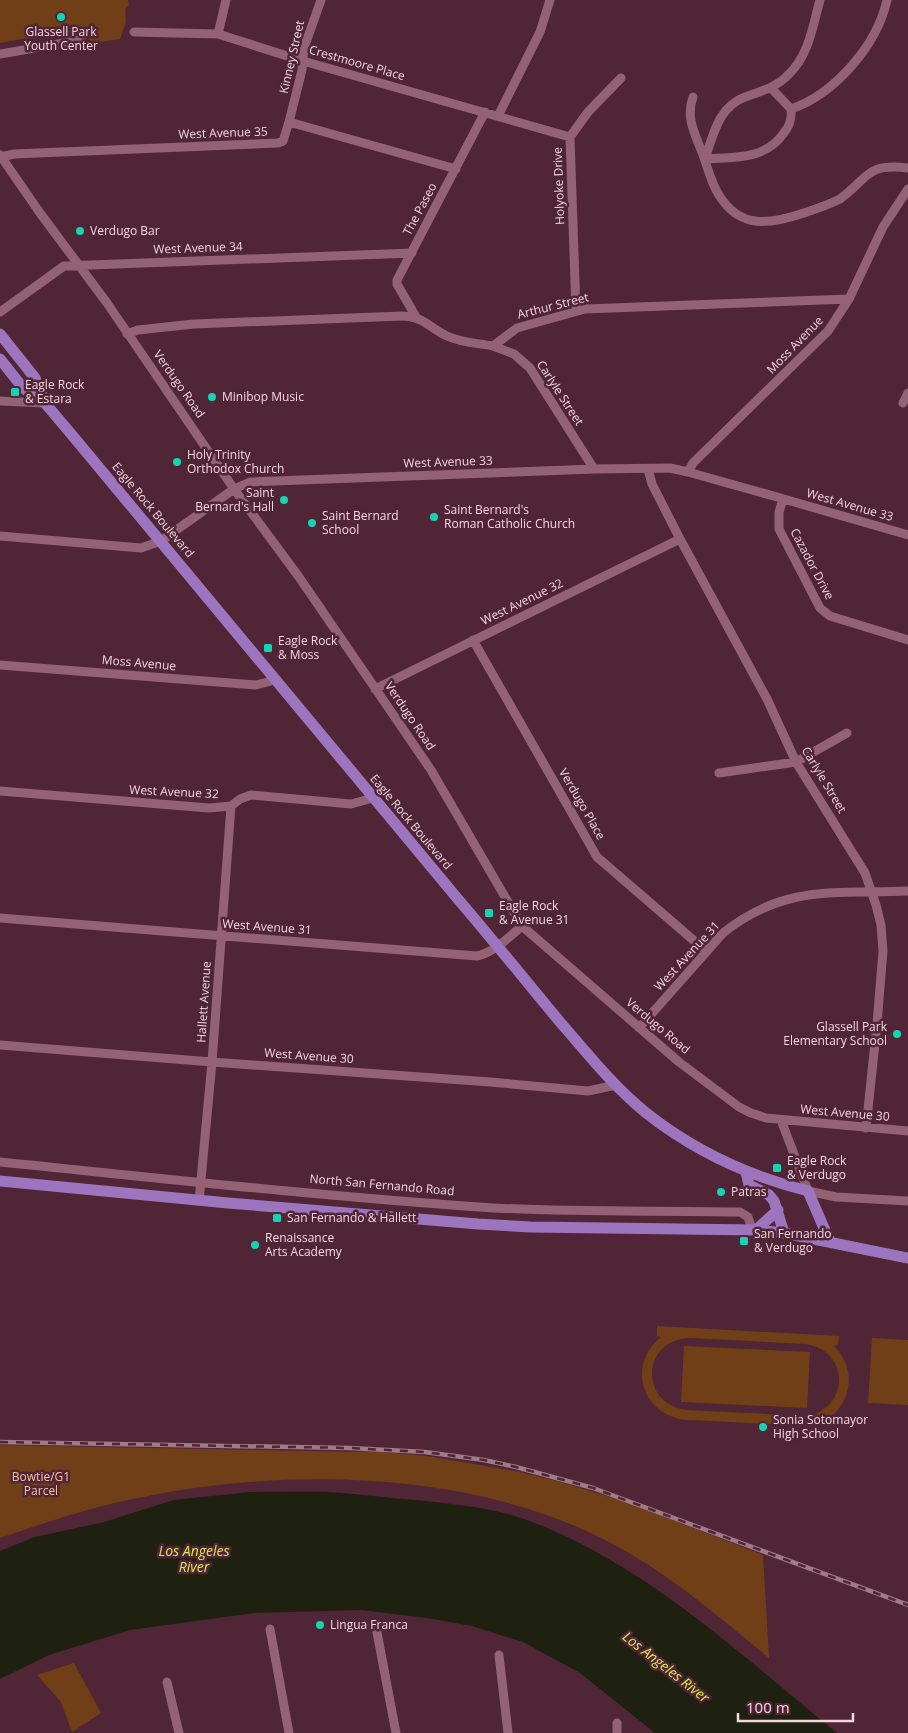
<svg xmlns="http://www.w3.org/2000/svg" width="908" height="1733" font-family="'Open Sans',sans-serif">
<rect width="100%" height="100%" fill="#502536"/>
<path fill="#703f17" fill-rule="evenodd" d="M 0,0 L 128,0 L 129,5 L 125,9 L 126,22 L 120,39 L 93,43 L 76,29 L 0,43 Z
M 657,1326 L 839,1336 L 838,1345 L 834,1346 C 845,1357 851,1372 848,1388 C 845,1405 833,1419 817,1424 C 802,1428 785,1425 770,1424 C 742,1423 714,1421 685,1420 C 642,1414 626,1365 661,1337 L 657,1336 ZM 690,1338 L 805,1344 C 850,1350 850,1408 807,1416 L 686,1410 C 638,1403 642,1339 690,1338 Z
M 872,1338 L 908,1340 L 908,1405 L 868,1403 Z
M 684,1346 L 810,1352 L 807,1408 L 681,1402 Z
M 0,1445 L 356,1452 L 373,1451 L 427,1456 L 520,1472 L 560,1482 L 623,1501 L 763,1555 L 769,1658 C 717,1615 666,1571 605,1540 C 471,1471 289,1467 143,1497 C 94,1506 47,1522 0,1538 Z
M 74,1663 L 101,1713 L 72,1732 L 61,1702 L 37,1675 Z"/>
<path fill="#1f2110" d="M 250,1492 C 277,1492 303,1491 330,1492 C 358,1494 387,1498 416,1500 C 452,1504 490,1507 524,1519 C 642,1561 741,1655 837,1733 L 655,1733 L 580,1673 L 523,1642 L 472,1626 L 427,1618 L 361,1610 L 254,1613 L 130,1630 L 49,1655 L 0,1679 L 0,1551 L 35,1537 L 104,1522 L 174,1500 Z"/>
<g fill="none" stroke-linecap="round" stroke-linejoin="round">
<path stroke="#936274" stroke-width="9" d="M 134,32 L 218,34 L 303,61 L 570,137
M 218,34 L 226,0
M 0,54 L 81,40
M 771,88 L 791,109
M 693,97 C 685,118 696,136 703,155 C 708,168 711,183 719,195 C 740,230 771,224 804,213 C 816,209 828,205 840,199 C 869,178 865,163 908,168
M 791,109 C 835,94 877,45 887,0
M 498,116 L 540,32 L 550,0
M 289,122 L 302,70 L 304,48 L 321,0
M 0,155 L 40,213 L 107,303 L 234,489 L 299,577 L 431,770 L 522,926 L 679,1062 L 739,1107 L 751,1113 L 766,1118 L 908,1131
M 1,157 L 14,154 L 278,143 L 283,141 L 289,122 L 456,169
M 705,159 C 713,135 719,106 745,97 C 762,91 777,87 789,74 C 809,55 813,25 820,0
M 705,159 C 733,157 765,160 783,134 C 790,126 792,119 791,109
M 576,311 L 570,137 L 588,112 L 621,78
M 0,312 L 64,266 L 412,253
M 416,317 L 397,284 L 397,280 L 485,112
M 127,334 L 138,330 L 194,324 L 402,316 C 425,317 428,327 447,336 C 462,343 477,343 493,346 L 517,328 L 585,309 L 849,299
M 493,346 L 514,354 L 530,368 L 594,469
M 0,401 L 44,403
M 903,403 L 908,393
M 648,469 L 652,484 L 680,539 L 767,699 L 796,762 L 865,873 L 876,905 L 881,925 L 883,951 L 877,1024 L 866,1128
M 688,472 L 693,463 L 828,331 L 849,299 L 883,227 L 908,189
M 783,499 L 779,512 L 779,529 L 820,608 L 830,616 L 908,640
M 0,536 L 141,548 L 161,541 L 234,489 L 250,482 L 594,469 L 670,468 L 688,472 L 777,497 L 908,535
M 473,640 L 597,857 L 706,951
M 0,665 L 256,685 L 275,680
M 375,689 L 680,539
M 719,773 L 796,762 L 847,733
M 0,791 L 209,808 L 231,806 L 240,799 L 251,795 L 351,804 L 373,798
M 0,918 L 477,956 C 495,952 509,937 522,926
M 639,1028 L 723,933 C 785,884 834,894 908,891
M 0,1045 L 212,1062 L 490,1082 L 588,1091 L 616,1085
M 781,1120 L 808,1191 L 836,1197 L 908,1201
M 0,1162 C 159,1178 319,1196 479,1207 C 565,1213 653,1210 740,1212 L 748,1217 L 752,1229
M 199,1201 L 212,1062 L 231,806
M 376,1627 L 396,1733
M 270,1629 L 289,1733
M 499,1655 L 508,1733
M 167,1682 L 179,1733
M 617,1723 L 617,1733"/>
<path stroke="#9d75be" stroke-width="11" d="M 0,334 L 35,378 L 45,403
M 0,359 L 23,388 L 45,403 L 72,435 C 201,589 328,744 457,898 C 492,939 526,981 560,1022 C 587,1053 613,1086 645,1112 C 694,1151 748,1176 808,1191 L 830,1242
M 746,1172 L 749,1185 L 769,1195 L 774,1201 L 784,1233
M 0,1181 L 228,1203 L 478,1224 L 530,1227 L 756,1230 L 784,1233 L 908,1258
M 756,1230 L 778,1210"/>
<g stroke="#9f7a88" stroke-width="4.5">
<path id="rail" d="M 0,1442 L 350,1448 L 425,1452 L 484,1460 L 516,1467 L 593,1488 L 908,1605"/>
</g>
<use href="#rail" stroke="#502536" stroke-width="2.5" stroke-dasharray="8" stroke-linecap="butt"/>
</g>
<g fill="#13d5b3" stroke="#502536" stroke-width="2">
<circle cx="61" cy="17" r="5"/>
<circle cx="80" cy="231" r="5"/>
<rect x="10" y="387" width="10" height="10" rx="2.5"/>
<circle cx="212" cy="397" r="5"/>
<circle cx="177" cy="462" r="5"/>
<circle cx="284" cy="500" r="5"/>
<circle cx="434" cy="517" r="5"/>
<circle cx="312" cy="523" r="5"/>
<rect x="263" y="643" width="10" height="10" rx="2.5"/>
<rect x="484" y="908" width="10" height="10" rx="2.5"/>
<circle cx="897" cy="1034" r="5"/>
<rect x="772" y="1163" width="10" height="10" rx="2.5"/>
<circle cx="721" cy="1192" r="5"/>
<rect x="272" y="1213" width="10" height="10" rx="2.5"/>
<rect x="739" y="1236" width="10" height="10" rx="2.5"/>
<circle cx="255" cy="1245" r="5"/>
<circle cx="763" cy="1427" r="5"/>
<circle cx="320" cy="1625" r="5"/>
</g>
<g text-anchor="middle" stroke-width="5" stroke-linejoin="round" paint-order="stroke">
<g font-size="12" fill="#f3d6e0" stroke="#502536" text-anchor="start">
<text x="61" y="36" text-anchor="middle">Glassell Park<tspan x="61" dy="14">Youth Center</tspan></text>
<text x="90" y="235">Verdugo Bar</text>
<text x="25" y="389">Eagle Rock<tspan x="25" dy="14">&amp; Estara</tspan></text>
<text x="222" y="401">Minibop Music</text>
<text x="187" y="459">Holy Trinity<tspan x="187" dy="14">Orthodox Church</tspan></text>
<text x="274" y="497" text-anchor="end">Saint<tspan x="274" dy="14">Bernard's Hall</tspan></text>
<text x="444" y="514">Saint Bernard's<tspan x="444" dy="14">Roman Catholic Church</tspan></text>
<text x="322" y="520">Saint Bernard<tspan x="322" dy="14">School</tspan></text>
<text x="278" y="645">Eagle Rock<tspan x="278" dy="14">&amp; Moss</tspan></text>
<text x="499" y="910">Eagle Rock<tspan x="499" dy="14">&amp; Avenue 31</tspan></text>
<text x="887" y="1031" text-anchor="end">Glassell Park<tspan x="887" dy="14">Elementary School</tspan></text>
<text x="787" y="1165">Eagle Rock<tspan x="787" dy="14">&amp; Verdugo</tspan></text>
<text x="731" y="1196">Patras</text>
<text x="287" y="1222">San Fernando &amp; Hallett</text>
<text x="754" y="1238">San Fernando<tspan x="754" dy="14">&amp; Verdugo</tspan></text>
<text x="265" y="1242">Renaissance<tspan x="265" dy="14">Arts Academy</tspan></text>
<text x="773" y="1424">Sonia Sotomayor<tspan x="773" dy="14">High School</tspan></text>
<text x="330" y="1629">Lingua Franca</text>
</g>
<g font-size="12" fill="#f3d6e0" stroke="#502536">
<text transform="translate(292 57) rotate(-77)" y="4">Kinney Street</text>
<text transform="translate(357 63) rotate(16)" y="4">Crestmoore Place</text>
<text transform="translate(223 133) rotate(-2)" y="4">West Avenue 35</text>
<text transform="translate(559 186) rotate(-92)" y="4">Holyoke Drive</text>
<text transform="translate(420 209) rotate(-62)" y="4">The Paseo</text>
<text transform="translate(198 248) rotate(-2)" y="4">West Avenue 34</text>
<text transform="translate(553 306) rotate(-14)" y="4">Arthur Street</text>
<text transform="translate(795 345) rotate(-46)" y="4">Moss Avenue</text>
<text transform="translate(179 384) rotate(55)" y="4">Verdugo Road</text>
<text transform="translate(560 393) rotate(57)" y="4">Carlyle Street</text>
<text transform="translate(448 462) rotate(-2)" y="4">West Avenue 33</text>
<text transform="translate(850 505) rotate(16)" y="4">West Avenue 33</text>
<text transform="translate(153 510) rotate(50)" y="4">Eagle Rock Boulevard</text>
<text transform="translate(812 564) rotate(62)" y="4">Cazador Drive</text>
<text transform="translate(522 602) rotate(-26)" y="4">West Avenue 32</text>
<text transform="translate(139 663) rotate(5)" y="4">Moss Avenue</text>
<text transform="translate(410 716) rotate(56)" y="4">Verdugo Road</text>
<text transform="translate(824 780) rotate(59)" y="4">Carlyle Street</text>
<text transform="translate(174 792) rotate(3)" y="4">West Avenue 32</text>
<text transform="translate(582 804) rotate(60)" y="4">Verdugo Place</text>
<text transform="translate(411 822) rotate(50)" y="4">Eagle Rock Boulevard</text>
<text transform="translate(267 927) rotate(4)" y="4">West Avenue 31</text>
<text transform="translate(687 956) rotate(-47)" y="4">West Avenue 31</text>
<text transform="translate(204 1002) rotate(-86)" y="4">Hallett Avenue</text>
<text transform="translate(658 1026) rotate(40)" y="4">Verdugo Road</text>
<text transform="translate(309 1056) rotate(4)" y="4">West Avenue 30</text>
<text transform="translate(845 1113) rotate(5)" y="4">West Avenue 30</text>
<text transform="translate(382 1185) rotate(5)" y="4">North San Fernando Road</text>
</g>
<g font-size="12" fill="#f5c2a0" stroke="#502536">
<text x="41" y="1481">Bowtie/G1<tspan x="41" dy="14">Parcel</tspan></text>
</g>
<g font-size="14" font-style="italic" fill="#daec43" stroke="#502536">
<text x="194" y="1556">Los Angeles<tspan x="194" dy="16">River</tspan></text>
<text transform="translate(666 1667) rotate(38)" y="5">Los Angeles River</text>
</g>
</g>
<path d="M738 1713v8h115v-8" fill="none" stroke="#f3d6e0" stroke-width="2.5"/>
<text x="746" y="1713" font-size="15" fill="#f3d6e0" stroke="#502536" stroke-width="4" paint-order="stroke">100 m</text>
</svg>
